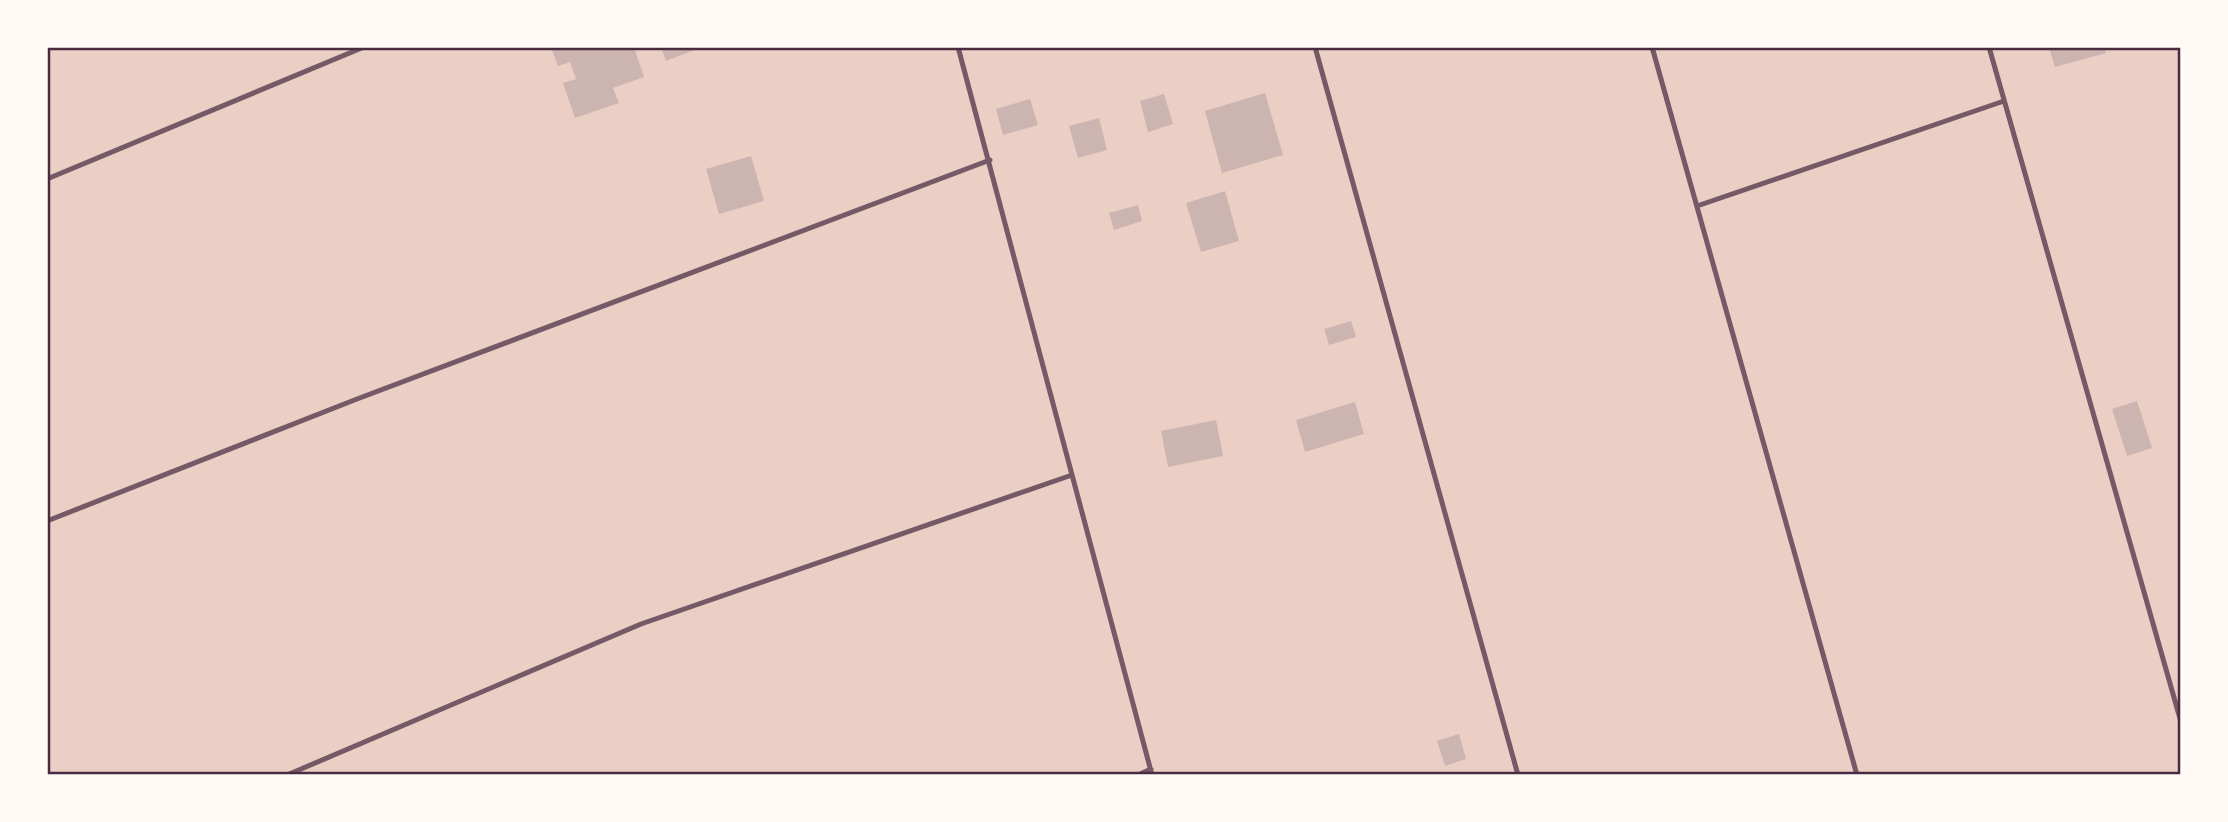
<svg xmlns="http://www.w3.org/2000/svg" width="2228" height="822" font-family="Helvetica,sans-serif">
<rect width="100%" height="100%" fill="#f7e1d7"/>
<path fill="#ebcfc5" d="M 47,47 L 2181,47 L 2181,775 L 47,775 Z"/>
<path fill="#ccb4b1" d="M 551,47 L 634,47 L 644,77 L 613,88 L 619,103 L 575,118 L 563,83 L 576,79 L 570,62 L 558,66 Z
M 661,47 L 702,47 L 666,61 Z
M 2049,47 L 2104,47 L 2106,53 L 2055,67 Z
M 1265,93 L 1283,155 L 1222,173 L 1205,111 Z
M 1164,94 L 1173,124 L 1148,132 L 1140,101 Z
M 1030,99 L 1038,125 L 1003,135 L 996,109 Z
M 1099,118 L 1107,150 L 1078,158 L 1069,126 Z
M 751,156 L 764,201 L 719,214 L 706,169 Z
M 1225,191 L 1239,241 L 1201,252 L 1186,203 Z
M 1138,205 L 1142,221 L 1114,230 L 1109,213 Z
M 1351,321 L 1356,337 L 1329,345 L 1324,329 Z
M 2137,401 L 2152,448 L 2127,456 L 2112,409 Z
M 1355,402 L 1364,434 L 1305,452 L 1296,420 Z
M 1216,420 L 1223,456 L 1168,467 L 1161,431 Z
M 1459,734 L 1466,759 L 1445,766 L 1437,741 Z"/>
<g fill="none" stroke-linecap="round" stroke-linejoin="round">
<path stroke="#755966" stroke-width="5" d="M 958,47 L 1152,775
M 1315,47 L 1518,775
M 1652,47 L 1857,775
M 1989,47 L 2181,722
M 47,179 L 364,47
M 1697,206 L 2004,101
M 47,521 L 357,399 L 990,160
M 287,775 L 641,624 L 1072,475
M 1138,775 L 1151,769"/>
</g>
<rect width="2228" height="822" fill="none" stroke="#fffaf5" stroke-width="98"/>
<rect x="49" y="49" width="2130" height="724" fill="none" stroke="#4a2c40" stroke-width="2.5"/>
</svg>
